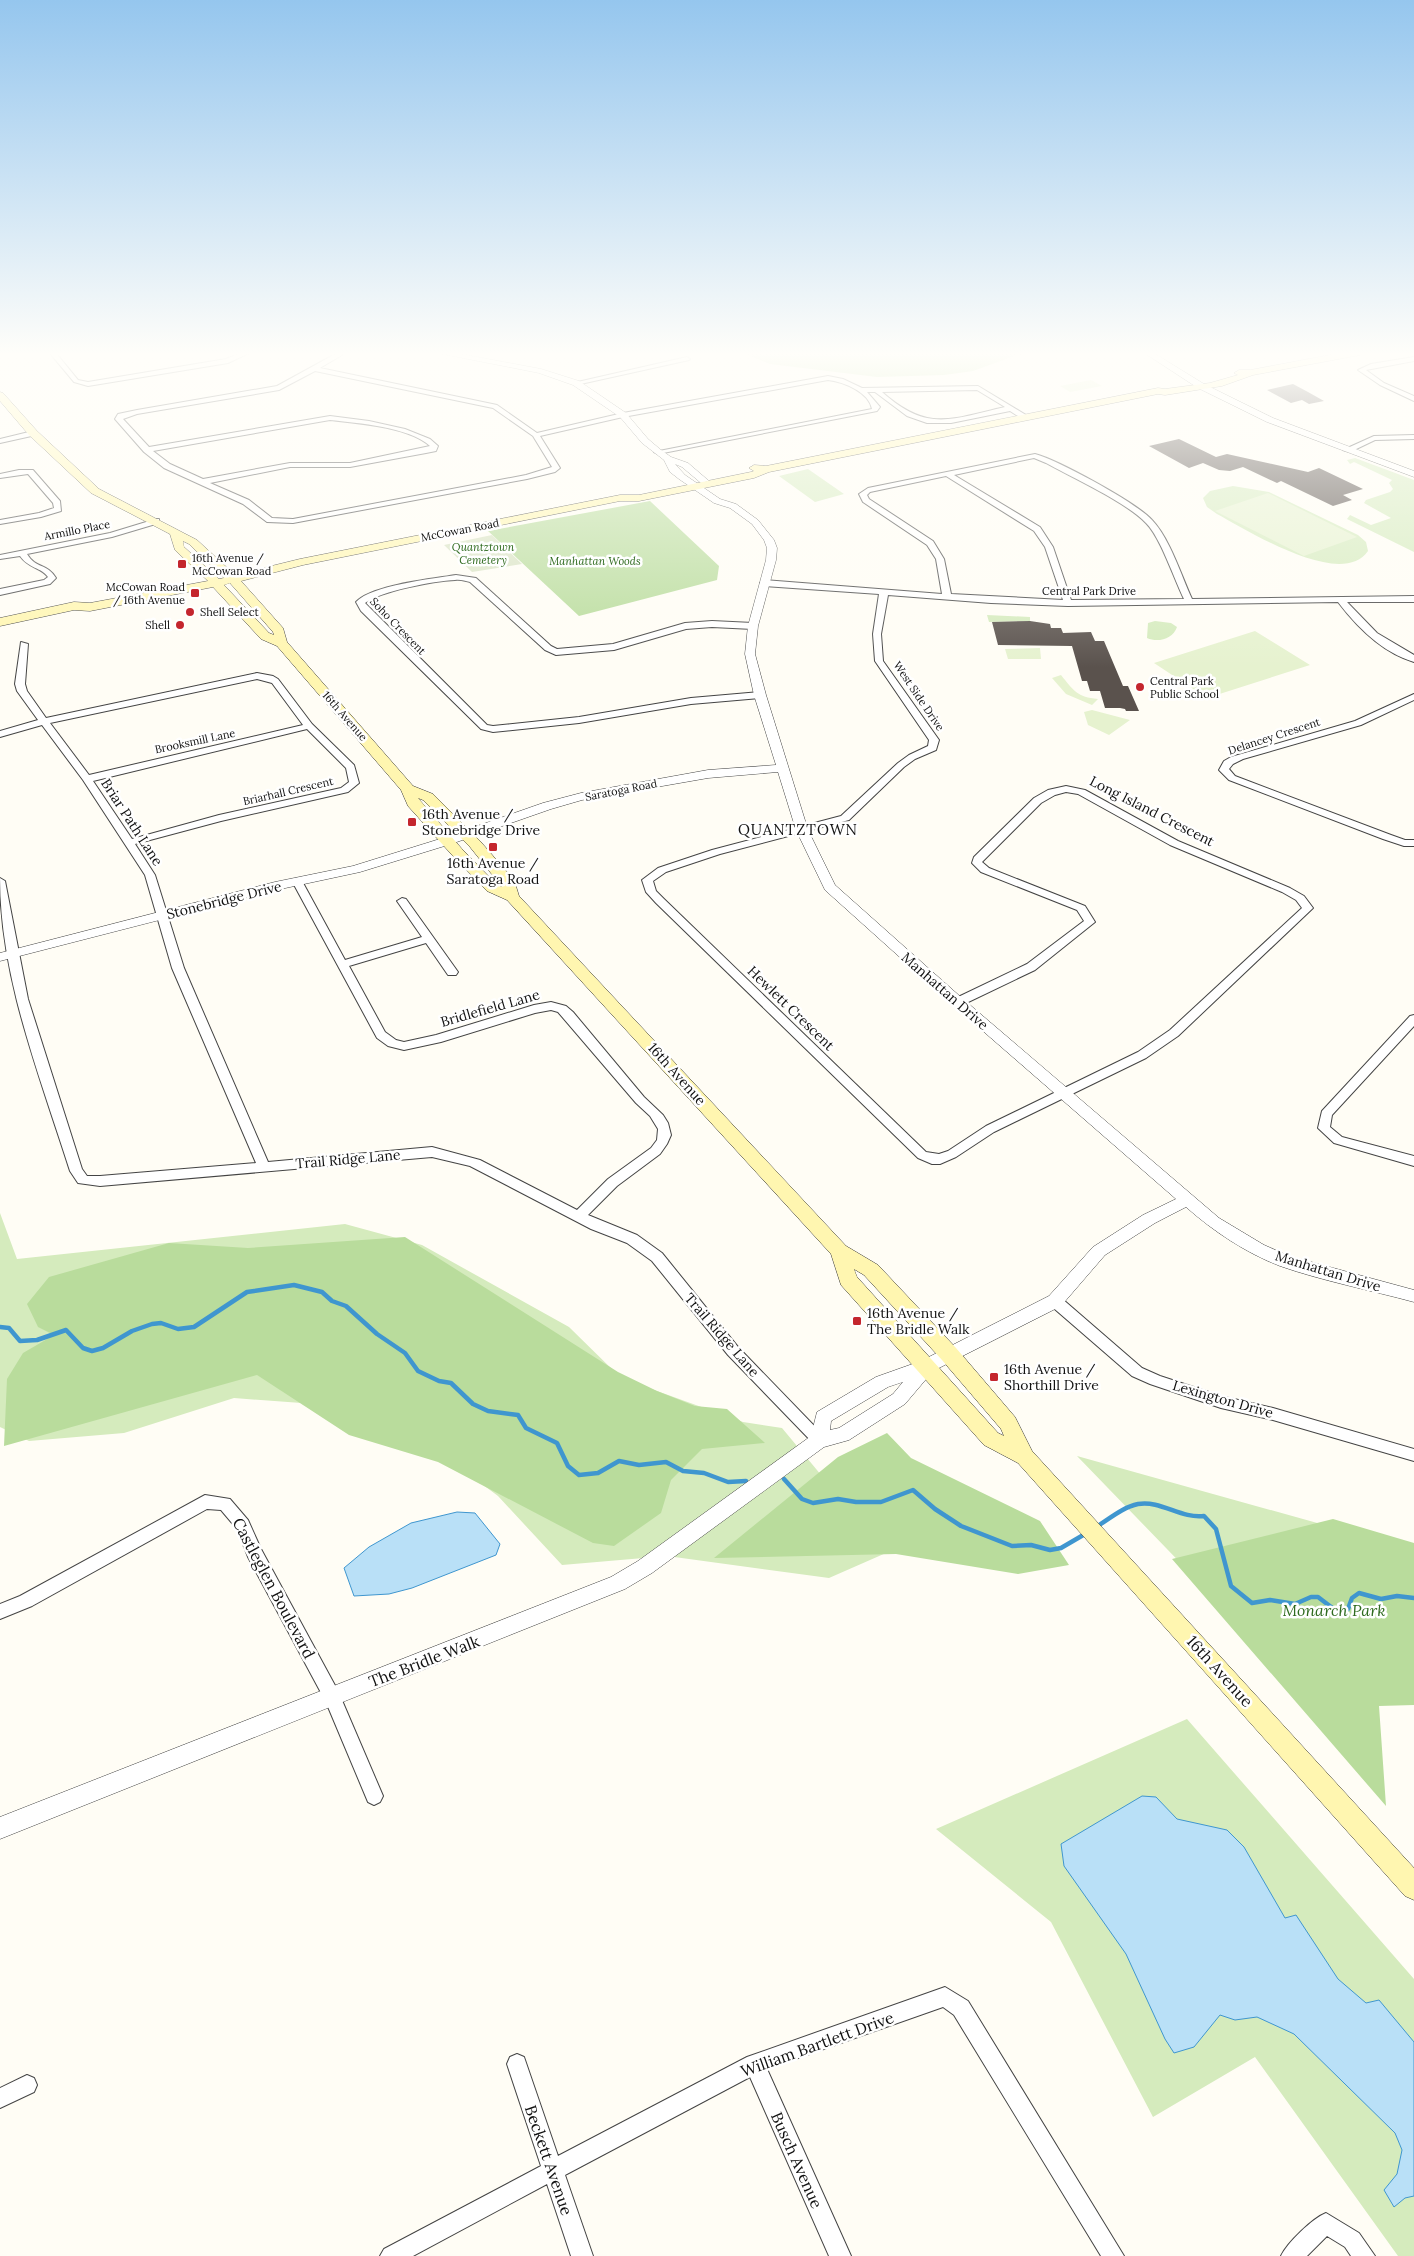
<svg xmlns="http://www.w3.org/2000/svg" width="1414" height="2256" font-family="Lora,serif">
<rect width="100%" height="100%" fill="#fffdf5"/>
<path fill="#d5ebbd" d="M 1355,458 L 1414,480 L 1414,552 L 1347,519 L 1350,515 L 1371,525 L 1391,518 L 1364,503 L 1366,500 L 1390,492 L 1393,489 L 1389,483 L 1392,480 L 1354,462 L 1350,464 L 1347,460 Z
M 808,469 L 844,494 L 815,502 L 779,476 Z
M 1233,486 L 1269,492 L 1358,535 L 1366,542 L 1368,551 C 1341,590 1247,530 1217,514 L 1207,507 L 1203,498 L 1210,491 Z
M 987,615 L 1030,617 L 1030,621 L 989,622 Z
M 1155,621 L 1171,623 L 1177,627 C 1173,639 1158,643 1147,638 L 1148,623 Z
M 0,1213 L 17,1259 L 345,1224 L 422,1245 L 569,1327 L 621,1378 L 743,1422 L 782,1428 L 886,1553 L 829,1578 L 667,1556 L 562,1565 L 498,1496 L 439,1452 L 315,1404 L 234,1398 L 124,1433 L 29,1441 L 0,1427 Z
M 1077,1456 L 1414,1550 L 1317,1704 Z
M 1187,1719 L 1414,1979 L 1414,2256 L 1398,2256 L 1255,2057 L 1153,2117 L 1051,1922 L 936,1829 Z"/>
<path fill="#b9dc9c" d="M 740,352 L 1038,352 L 1017,355 L 973,371 L 944,375 L 877,377 L 770,364 Z
M 650,501 L 719,566 L 717,580 L 579,616 L 488,531 Z
M 405,1237 L 618,1372 L 657,1391 L 695,1406 L 727,1409 L 765,1443 L 702,1449 L 671,1480 L 661,1513 L 614,1546 L 593,1543 L 438,1462 L 349,1435 L 257,1375 L 4,1446 L 7,1379 L 23,1353 L 54,1335 L 38,1327 L 27,1304 L 49,1277 L 169,1243 L 248,1248 Z
M 887,1433 L 911,1458 L 1040,1521 L 1069,1565 L 1018,1574 L 896,1554 L 714,1558 L 838,1457 Z
M 1333,1519 L 1414,1543 L 1414,1705 L 1379,1706 L 1386,1806 L 1172,1559 Z"/>
<path fill="#d9e3c4" d="M 492,535 L 522,564 L 472,572 L 444,545 Z"/>
<path fill="#e6f2cf" d="M 1091,380 L 1102,386 L 1070,392 L 1060,386 Z
M 1268,493 L 1357,537 L 1304,556 L 1215,511 Z
M 1255,631 L 1310,665 L 1207,698 L 1154,663 Z
M 1040,648 L 1041,659 L 1008,659 L 1005,649 Z
M 1061,675 C 1074,691 1077,697 1098,699 L 1092,705 L 1066,694 L 1052,678 Z
M 1092,710 L 1130,720 L 1109,735 L 1088,725 L 1084,712 Z"/>
<path fill="#b9e0f7" stroke="#3f96cf" d="M 457,1512 L 475,1513 L 500,1544 L 496,1555 L 412,1588 L 389,1594 L 354,1596 L 344,1568 L 369,1547 L 411,1523 Z
M 1142,1796 L 1156,1797 L 1177,1819 L 1227,1830 L 1244,1847 L 1285,1918 L 1296,1915 L 1338,1979 L 1366,2003 L 1379,2000 L 1414,2042 L 1414,2196 L 1405,2198 L 1394,2207 L 1384,2190 L 1397,2174 L 1402,2150 L 1395,2133 L 1294,2034 L 1257,2017 L 1235,2020 L 1220,2015 L 1194,2047 L 1174,2053 L 1165,2039 L 1126,1954 L 1064,1866 L 1061,1844 Z"/>
<g fill="none" stroke-linecap="round" stroke-linejoin="round">
<path stroke="#3f96cf" stroke-width="4.5" d="M 0,1327 L 9,1328 L 20,1341 L 37,1340 L 66,1330 L 83,1348 L 92,1351 L 103,1348 L 132,1331 L 152,1324 L 161,1323 L 178,1329 L 194,1327 L 247,1292 L 294,1285 L 322,1292 L 332,1301 L 346,1306 L 377,1334 L 405,1353 L 418,1371 L 439,1381 L 451,1383 L 473,1404 L 488,1411 L 518,1415 L 526,1428 L 557,1443 L 568,1466 L 579,1475 L 598,1473 L 619,1461 L 639,1465 L 666,1462 L 683,1471 L 704,1473 L 728,1482 L 746,1481
M 784,1479 L 802,1499 L 813,1503 L 838,1499 L 856,1502 L 881,1502 L 913,1490 L 935,1509 L 961,1526 L 1012,1546 L 1031,1545 L 1050,1550 L 1061,1548 L 1085,1534
M 1096,1527 C 1109,1519 1123,1507 1138,1504 C 1161,1500 1181,1519 1204,1516 L 1216,1529 L 1231,1586 L 1252,1603 L 1270,1600 L 1295,1604 L 1311,1597 L 1318,1597 L 1339,1613 L 1348,1609 L 1352,1598 L 1359,1593 L 1381,1599 L 1397,1596 L 1414,1598"/>
</g>
<path fill="#5a524d" d="M 1293,384 L 1308,392 L 1324,401 L 1309,404 L 1302,400 L 1291,403 L 1267,390 Z
M 1179,439 L 1216,457 L 1227,454 L 1308,472 L 1319,468 L 1363,489 L 1343,495 L 1352,500 L 1333,506 L 1281,481 L 1277,483 L 1243,467 L 1230,471 L 1219,470 L 1203,463 L 1189,468 L 1149,446 Z
M 1030,621 L 1050,624 L 1051,628 L 1061,628 L 1063,633 L 1091,632 L 1095,641 L 1104,641 L 1123,686 L 1128,686 L 1139,711 L 1126,711 L 1125,709 L 1120,708 L 1105,708 L 1100,691 L 1090,691 L 1087,681 L 1082,681 L 1072,646 L 998,645 L 992,622 Z"/>
<g fill="none" stroke-linecap="round" stroke-linejoin="round">
<g stroke="#444" stroke-width="2">
<path id="minor" d="M 49,352 L 55,352 L 78,380 L 88,382 L 226,359 L 243,352 L 251,352 L 228,363 L 88,386 L 74,382 Z
M 339,352 L 347,352 L 320,368 L 497,405 L 537,433 L 623,413 L 828,376 L 843,379 L 862,388 L 978,386 L 1031,418 L 1024,420 L 1010,411 L 951,423 L 927,423 L 907,416 L 875,392 L 867,392 L 880,407 L 877,411 L 658,454 L 654,452 L 872,409 C 869,392 844,382 828,380 L 623,417 L 540,436 L 560,468 L 555,472 L 527,479 L 293,523 L 267,522 L 243,504 L 164,468 L 144,452 L 115,419 L 118,414 L 137,410 L 277,386 ZM 315,371 L 493,408 L 533,436 L 552,467 L 526,475 L 293,519 L 272,518 L 249,500 L 210,483 L 290,467 L 350,467 L 426,453 L 436,451 L 438,446 L 430,439 L 405,429 L 369,421 L 330,416 L 149,447 L 123,419 L 137,414 L 279,390 ZM 977,390 L 1005,407 C 951,419 928,433 882,392 ZM 330,420 C 358,423 409,427 430,446 L 350,463 L 290,463 L 203,479 L 170,464 L 153,451 Z
M 687,357 L 690,359 L 689,360 L 576,385 L 573,383 Z
M 1414,357 L 1414,361 L 1366,370 L 1384,383 L 1414,396 L 1414,401 L 1380,385 L 1358,370 L 1371,364 Z
M 33,431 L 36,431 L 36,435 L 0,443 L 0,439 Z
M 1414,435 L 1414,439 L 1375,440 L 1350,452 L 1343,450 L 1374,436 Z
M 1035,454 C 1058,460 1137,503 1152,520 C 1170,539 1181,575 1192,599 L 1414,596 L 1414,602 L 1347,602 L 1377,633 L 1414,655 L 1414,662 C 1383,653 1357,627 1338,602 L 1068,606 L 991,603 L 888,595 L 881,634 L 883,661 L 939,740 L 936,750 L 915,759 L 904,767 L 849,820 L 720,854 L 666,872 L 653,881 L 656,891 L 664,899 L 926,1152 L 939,1154 L 948,1151 L 986,1126 L 1138,1052 L 1170,1030 L 1302,908 L 1296,900 L 1282,892 L 1170,845 L 1078,794 L 1066,792 L 1055,795 L 1041,803 L 982,862 L 989,868 L 1085,906 L 1095,922 L 1035,970 L 962,1005 L 954,1005 L 952,1002 L 954,999 L 1027,964 L 1084,921 L 1077,910 L 981,872 L 972,863 L 974,857 L 1034,798 L 1048,790 L 1066,786 L 1085,790 L 1178,841 L 1290,888 L 1304,896 L 1313,908 L 1178,1036 L 1146,1058 L 994,1132 L 956,1157 L 940,1164 L 932,1164 L 918,1158 L 656,903 L 646,892 L 642,880 L 658,868 L 712,850 L 841,816 L 898,763 L 909,755 L 928,746 L 929,740 L 875,661 L 873,634 L 879,594 L 764,586 L 760,583 L 764,580 L 942,594 L 936,559 L 927,545 L 863,502 L 859,494 L 868,488 ZM 1034,458 L 1046,463 C 1073,478 1126,502 1146,523 C 1161,538 1174,579 1184,599 L 1071,600 L 1053,547 L 1040,527 L 954,475 ZM 946,476 L 1034,531 L 1045,547 L 1063,600 L 951,594 L 944,559 L 933,541 L 869,499 L 867,495 L 870,492 Z
M 19,470 L 33,470 L 60,501 L 61,511 L 41,517 L 0,524 L 0,520 L 39,513 L 54,508 L 53,503 L 28,474 L 0,478 L 0,474 Z
M 156,519 L 159,519 L 159,523 L 112,537 L 27,554 C 36,569 47,563 56,578 L 50,584 L 0,595 L 0,589 L 44,580 L 48,577 C 41,567 29,569 20,556 L 0,559 L 0,555 L 110,533 Z
M 456,575 L 476,578 L 551,646 L 557,649 L 613,644 L 685,623 L 712,621 L 753,623 L 757,626 L 753,629 L 712,627 L 686,629 L 614,650 L 556,655 L 545,650 L 470,582 C 465,581 460,579 455,580 C 434,581 381,591 365,603 L 487,725 L 493,726 L 579,717 L 691,698 L 760,692 L 765,695 L 760,698 L 691,704 L 579,723 L 493,732 L 481,729 L 361,611 L 356,602 C 372,585 432,579 456,575 Z
M 21,642 L 28,644 L 25,684 L 27,691 L 46,718 L 257,673 L 273,676 L 278,679 L 312,724 L 354,765 L 359,783 L 348,792 L 221,821 L 135,844 L 155,875 L 184,968 L 268,1162 L 432,1147 L 480,1160 L 577,1210 L 608,1179 L 651,1148 L 657,1140 L 658,1129 L 650,1116 L 636,1103 L 558,1012 L 551,1010 L 535,1013 L 441,1042 L 404,1050 L 388,1046 L 377,1038 L 292,881 L 297,878 L 302,881 L 345,960 L 422,937 L 397,901 L 402,898 L 406,899 L 458,972 L 456,975 L 448,975 L 426,943 L 349,966 L 385,1032 L 396,1040 L 404,1042 L 436,1035 L 534,1005 L 551,1002 L 566,1006 L 573,1012 L 644,1097 L 663,1115 L 668,1123 L 671,1135 L 667,1144 L 660,1154 L 617,1186 L 588,1215 L 637,1235 L 662,1253 L 738,1347 L 824,1436 L 826,1440 L 824,1444 L 819,1446 L 814,1444 L 728,1355 L 652,1261 L 627,1243 L 591,1229 L 470,1166 L 432,1157 L 100,1186 L 78,1183 L 70,1171 C 40,1076 0,978 0,878 L 5,881 L 28,999 L 82,1169 L 87,1176 L 100,1176 L 256,1163 L 172,968 L 145,875 L 83,780 L 42,725 L 0,737 L 0,731 L 38,720 L 17,691 L 15,684 ZM 257,679 L 272,683 L 303,725 L 89,775 L 50,723 ZM 307,729 L 346,768 L 349,782 L 341,788 L 219,815 L 132,839 L 93,781 Z
M 1414,694 L 1414,700 L 1361,725 L 1243,759 L 1233,764 L 1229,769 L 1235,776 L 1391,835 L 1405,840 L 1414,840 L 1414,846 L 1404,846 L 1383,839 L 1229,780 L 1219,770 L 1224,761 L 1231,757 L 1355,721 Z
M 1414,1015 L 1414,1026 L 1332,1115 L 1330,1127 L 1342,1137 L 1414,1156 L 1414,1166 L 1334,1143 L 1318,1128 L 1322,1111 L 1410,1016 Z
M 1055,1296 L 1060,1297 L 1142,1368 L 1160,1376 L 1221,1396 L 1273,1408 L 1414,1449 L 1414,1461 L 1273,1420 L 1221,1408 L 1150,1384 L 1132,1376 L 1050,1305 L 1048,1301 L 1050,1297 Z
M 205,1495 L 230,1499 L 248,1520 L 261,1549 L 338,1691 L 383,1796 L 380,1802 L 374,1805 L 368,1802 L 326,1702 L 248,1557 L 237,1529 L 221,1510 L 207,1509 L 32,1606 L 0,1619 L 0,1604 L 20,1596 Z
M 945,1987 L 968,2001 L 1124,2256 L 1101,2256 L 954,2015 L 943,2007 L 767,2069 L 851,2256 L 829,2256 L 750,2077 L 565,2175 L 593,2256 L 571,2256 L 547,2184 L 413,2256 L 380,2256 L 384,2249 L 541,2166 L 507,2064 L 510,2057 L 517,2054 L 524,2057 L 558,2156 L 747,2057 Z
M 27,2075 L 34,2078 L 37,2085 L 34,2092 L 0,2108 L 0,2088 Z
M 1326,2213 L 1359,2233 L 1375,2256 L 1351,2256 L 1345,2247 L 1327,2236 L 1307,2256 L 1281,2256 C 1287,2243 1313,2218 1326,2213 Z"/>
</g>
<g stroke="#444" stroke-width="1">
<path id="tertiary" d="M 433,352 L 450,352 L 541,369 L 579,381 L 626,413 L 648,439 L 661,450 L 671,457 L 688,463 L 709,481 L 701,483 L 682,467 L 675,464 L 685,475 L 720,499 L 736,504 L 758,520 L 774,540 L 777,548 L 776,560 L 758,626 L 755,654 L 766,695 L 808,830 L 835,885 L 963,999 L 1219,1218 L 1264,1245 L 1289,1256 L 1414,1290 L 1414,1302 C 1370,1290 1323,1281 1280,1266 C 1246,1253 1213,1231 1186,1207 L 1155,1223 L 1105,1255 L 1061,1306 L 933,1371 L 905,1404 L 849,1440 L 824,1447 L 652,1573 L 625,1589 L 0,1839 L 0,1817 L 611,1577 L 638,1561 L 811,1436 L 817,1412 L 876,1377 L 921,1361 L 1049,1296 L 1093,1247 L 1143,1215 L 1176,1199 L 953,1005 L 825,890 L 796,830 L 778,772 L 708,778 L 582,800 L 551,809 L 451,844 L 360,872 L 276,890 L 0,961 L 0,953 L 275,882 L 353,866 L 443,838 L 543,803 L 581,793 L 708,770 L 776,765 L 754,695 L 745,654 L 748,626 L 766,560 L 767,548 L 764,540 L 752,524 L 730,508 L 714,503 L 679,479 L 670,472 L 664,460 L 642,443 L 620,417 L 573,385 L 539,373 ZM 903,1382 L 893,1394 L 839,1428 L 830,1430 L 831,1421 L 888,1387 Z
M 1143,352 L 1152,352 L 1204,384 L 1273,418 L 1414,471 L 1414,477 L 1267,422 L 1198,388 Z"/>
</g>
<g stroke="#333" stroke-width="1">
<path id="secondary" d="M 1346,352 L 1365,352 L 1360,355 L 1253,375 L 1222,386 L 1165,395 L 1158,394 L 769,472 L 754,478 L 639,501 L 620,501 L 303,565 L 241,581 L 283,628 L 287,642 L 413,786 L 433,794 L 480,841 L 514,880 L 519,896 L 846,1246 L 878,1265 L 956,1348 L 1015,1417 L 1032,1451 L 1414,1868 L 1414,1900 L 1405,1896 L 1018,1463 L 984,1445 L 841,1285 L 831,1254 L 507,900 L 487,891 L 452,855 L 408,806 L 401,790 L 277,646 L 261,639 L 213,587 L 90,611 L 74,610 L 0,626 L 0,618 L 74,602 L 90,603 L 208,581 L 175,550 L 170,534 L 91,493 L 29,435 L 0,401 L 0,392 L 3,393 L 37,431 L 99,489 L 197,540 L 235,575 L 300,559 L 620,495 L 639,495 L 751,472 L 754,471 L 749,468 L 754,465 L 766,466 L 1158,388 L 1165,389 L 1210,383 L 1238,375 L 1234,373 L 1239,370 L 1250,370 ZM 183,541 L 189,544 L 224,578 L 219,579 L 184,547 ZM 230,583 L 273,632 L 274,635 L 269,633 L 224,585 ZM 418,798 L 423,800 L 470,847 L 502,887 L 497,885 L 462,849 ZM 854,1269 L 864,1275 L 942,1360 L 1001,1429 L 1004,1436 L 998,1433 L 857,1277 Z"/>
</g>
<use href="#minor" fill="#fff" fill-rule="evenodd"/>
<use href="#tertiary" fill="#fff" fill-rule="evenodd"/>
<use href="#secondary" fill="#fff6b0" fill-rule="evenodd"/>
</g>
<linearGradient id="sky" x2="0" y2="1"><stop stop-color="#95c6ee"/><stop offset="0.53" stop-color="#fffefa"/><stop offset="1" stop-color="#fffefa" stop-opacity="0"/></linearGradient>
<rect width="1414" height="668" fill="url(#sky)"/>
<g fill="#c4262e" stroke="#fff" stroke-width="2">
<rect x="177" y="559" width="10" height="10" rx="2.5"/>
<rect x="190" y="588" width="10" height="10" rx="2.5"/>
<circle cx="190" cy="612" r="5"/>
<circle cx="180" cy="625" r="5"/>
<circle cx="1140" cy="687" r="5"/>
<rect x="407" y="817" width="10" height="10" rx="2.5"/>
<rect x="488" y="842" width="10" height="10" rx="2.5"/>
<rect x="852" y="1316" width="10" height="10" rx="2.5"/>
<rect x="989" y="1372" width="10" height="10" rx="2.5"/>
</g>
<g text-anchor="middle" stroke-width="5" stroke-linejoin="round" paint-order="stroke">
<g font-size="11" fill="#111" stroke="#fff">
<text transform="translate(77 530) rotate(-11)" y="4">Armillo Place</text>
<text transform="translate(460 530) rotate(-11)" y="4">McCowan Road</text>
<text x="1089" y="595">Central Park Drive</text>
<text transform="translate(398 626) rotate(46)" y="4">Soho Crescent</text>
<text transform="translate(919 696) rotate(56)" y="4">West Side Drive</text>
<text transform="translate(345 716) rotate(49)" y="4">16th Avenue</text>
<text transform="translate(1274 736) rotate(-18)" y="4">Delancey Crescent</text>
<text transform="translate(195 741) rotate(-12)" y="4">Brooksmill Lane</text>
<text transform="translate(621 790) rotate(-11)" y="4">Saratoga Road</text>
<text transform="translate(288 791) rotate(-13)" y="4">Briarhall Crescent</text>
</g>
<g font-size="11" font-style="italic" fill="#2f6b1f" stroke="#fff">
<text x="483" y="551">Quantztown<tspan x="483" dy="13">Cemetery</tspan></text>
<text x="595" y="565">Manhattan Woods</text>
</g>
<g font-size="11" fill="#111" stroke="#fff" text-anchor="start">
<text x="192" y="562">16th Avenue /<tspan x="192" dy="13">McCowan Road</tspan></text>
<text x="185" y="591" text-anchor="end">McCowan Road<tspan x="185" dy="13">/ 16th Avenue</tspan></text>
<text x="200" y="616">Shell Select</text>
<text x="170" y="629" text-anchor="end">Shell</text>
<text x="1150" y="685">Central Park<tspan x="1150" dy="13">Public School</tspan></text>
</g>
<g font-size="14" fill="#111" stroke="#fff">
<text transform="translate(1152 811) rotate(27)" y="5">Long Island Crescent</text>
<text transform="translate(132 822) rotate(57)" y="5">Briar Path Lane</text>
<text transform="translate(224 900) rotate(-14)" y="5">Stonebridge Drive</text>
<text transform="translate(945 991) rotate(41)" y="5">Manhattan Drive</text>
<text transform="translate(490 1008) rotate(-16)" y="5">Bridlefield Lane</text>
<text transform="translate(791 1008) rotate(44)" y="5">Hewlett Crescent</text>
<text transform="translate(677 1074) rotate(48)" y="5">16th Avenue</text>
<text transform="translate(348 1159) rotate(-5)" y="5">Trail Ridge Lane</text>
<text transform="translate(1328 1271) rotate(17)" y="5">Manhattan Drive</text>
<text transform="translate(722 1335) rotate(49)" y="5">Trail Ridge Lane</text>
<text transform="translate(1223 1399) rotate(16)" y="5">Lexington Drive</text>
</g>
<g font-size="14" fill="#111" stroke="#fff" text-anchor="start">
<text x="422" y="819">16th Avenue /<tspan x="422" dy="16">Stonebridge Drive</tspan></text>
<text x="493" y="868" text-anchor="middle">16th Avenue /<tspan x="493" dy="16">Saratoga Road</tspan></text>
<text x="867" y="1318">16th Avenue /<tspan x="867" dy="16">The Bridle Walk</tspan></text>
<text x="1004" y="1374">16th Avenue /<tspan x="1004" dy="16">Shorthill Drive</tspan></text>
</g>
<g font-size="15" letter-spacing="1" fill="#111" stroke="#fff">
<text x="798" y="835">QUANTZTOWN</text>
</g>
<g font-size="16" fill="#111" stroke="#fff">
<text transform="translate(274 1588) rotate(62)" y="6">Castleglen Boulevard</text>
<text transform="translate(424 1661) rotate(-21)" y="6">The Bridle Walk</text>
<text transform="translate(1220 1671) rotate(48)" y="6">16th Avenue</text>
<text transform="translate(817 2044) rotate(-20)" y="6">William Bartlett Drive</text>
<text transform="translate(549 2160) rotate(71)" y="6">Beckett Avenue</text>
<text transform="translate(797 2160) rotate(66)" y="6">Busch Avenue</text>
</g>
<g font-size="16" font-style="italic" fill="#2f6b1f" stroke="#fff">
<text x="1334" y="1616">Monarch Park</text>
</g>
</g>
</svg>
